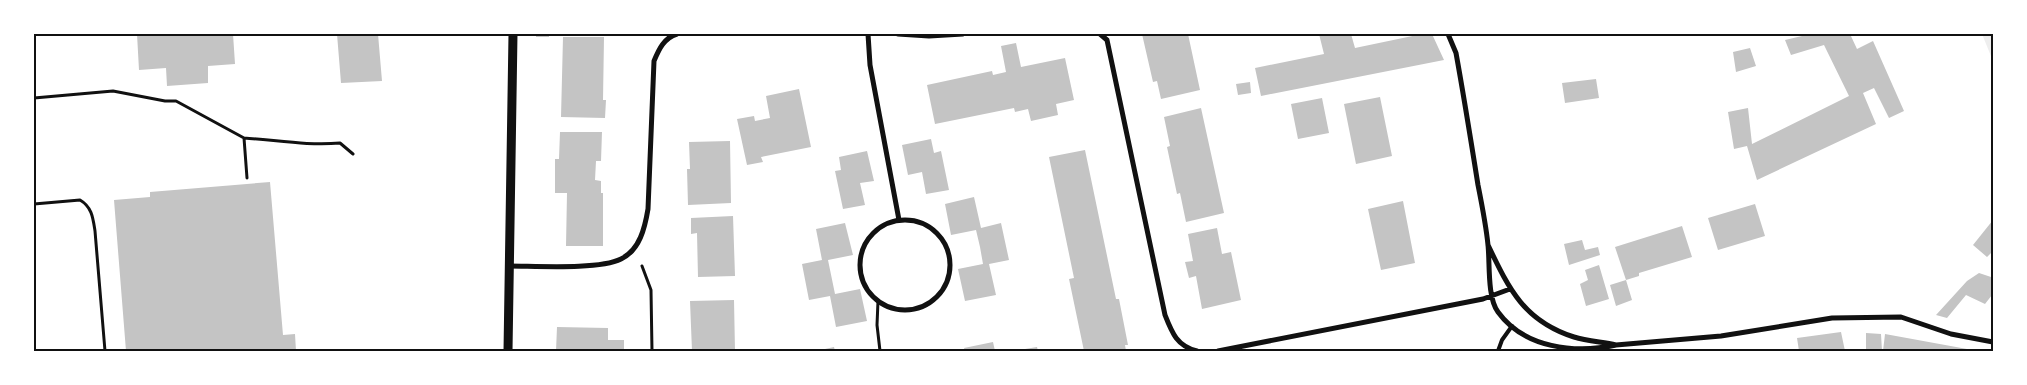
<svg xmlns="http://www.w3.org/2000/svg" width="2027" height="385" font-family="Montserrat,sans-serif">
<rect width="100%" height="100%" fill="#fff"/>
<path fill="#eee" d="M 1982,34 L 1993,34 L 1993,61 Z"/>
<path fill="#c4c4c4" d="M 137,34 L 233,34 L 235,64 L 208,66 L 208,83 L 167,86 L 166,68 L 139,70 Z
M 337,34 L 378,34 L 382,81 L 341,83 Z
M 536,34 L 549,34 L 549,37 L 536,37 Z
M 1142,34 L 1188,34 L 1200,90 L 1161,99 L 1157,81 L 1153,82 Z
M 1319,34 L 1351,34 L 1355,48 L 1422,34 L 1432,34 L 1444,60 L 1261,96 L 1255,68 L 1324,54 Z
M 1801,34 L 1824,34 L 1825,36 L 1850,34 L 1857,49 L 1873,41 L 1904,111 L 1889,118 L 1874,88 L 1863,93 L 1876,124 L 1757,180 L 1747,146 L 1734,149 L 1728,112 L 1748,108 L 1752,144 L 1849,96 L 1824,45 L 1791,55 L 1785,40 L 1802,36 Z
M 563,37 L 604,37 L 603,100 L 606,100 L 605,118 L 561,117 Z
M 1016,43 L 1021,67 L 1065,58 L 1074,100 L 1056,104 L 1058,115 L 1031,121 L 1028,109 L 1015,112 L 1014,108 L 935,124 L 927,85 L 992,71 L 993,75 L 1006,72 L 1001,46 Z
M 1750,48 L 1756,66 L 1736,72 L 1733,52 Z
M 1596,79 L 1599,98 L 1565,103 L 1562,83 Z
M 1250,82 L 1251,93 L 1238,95 L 1236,84 Z
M 799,89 L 811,147 L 761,157 L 763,162 L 747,165 L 737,119 L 754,116 L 755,121 L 770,118 L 766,96 Z
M 1380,97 L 1392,156 L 1356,164 L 1344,104 Z
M 1322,98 L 1329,133 L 1298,139 L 1291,104 Z
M 1201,108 L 1224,213 L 1186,222 L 1180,193 L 1177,194 L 1167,147 L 1170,146 L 1164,117 Z
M 560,132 L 602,132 L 601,161 L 596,161 L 595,180 L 601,181 L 601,193 L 603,193 L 603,246 L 566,246 L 567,193 L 555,193 L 555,159 L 559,159 Z
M 931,139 L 934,153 L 941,151 L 949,190 L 926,194 L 922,172 L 908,175 L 902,145 Z
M 730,141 L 731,203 L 688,205 L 687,169 L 690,169 L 689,142 Z
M 1085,150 L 1116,299 L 1119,299 L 1128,345 L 1125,345 L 1126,351 L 1084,351 L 1069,279 L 1074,278 L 1049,157 Z
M 867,151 L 874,181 L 860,183 L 865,205 L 843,209 L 835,171 L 841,170 L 839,157 Z
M 270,182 L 283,335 L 295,334 L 296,351 L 126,351 L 114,200 L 150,197 L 150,192 Z
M 974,197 L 981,228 L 1001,223 L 1009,260 L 989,264 L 996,295 L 965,301 L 958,269 L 983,264 L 980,247 L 976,230 L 951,235 L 945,204 Z
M 1403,201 L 1415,263 L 1381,270 L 1368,209 Z
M 1755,204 L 1765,236 L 1718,250 L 1708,218 Z
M 733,216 L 735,276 L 698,277 L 697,233 L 691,234 L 691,218 Z
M 1993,220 L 1993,251 L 1987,257 L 1973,245 Z
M 845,223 L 853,255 L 828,260 L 835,294 L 860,289 L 867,321 L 836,327 L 830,296 L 809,300 L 802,264 L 822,260 L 816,229 Z
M 1682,226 L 1692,257 L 1639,273 L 1639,276 L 1626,280 L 1615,247 Z
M 1217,228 L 1222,254 L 1231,252 L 1241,300 L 1202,309 L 1196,276 L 1189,278 L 1185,262 L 1193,261 L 1188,234 Z
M 1582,240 L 1585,250 L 1598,247 L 1600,255 L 1569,265 L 1564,244 Z
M 1599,265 L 1609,299 L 1586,306 L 1580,284 L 1588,280 L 1585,270 Z
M 1993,272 L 1993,295 L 1992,295 L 1985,304 L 1966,295 L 1947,318 L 1936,315 L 1967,281 L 1979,273 L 1991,277 Z
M 1626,280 L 1632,300 L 1616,306 L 1610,285 Z
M 734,300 L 735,351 L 692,351 L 690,301 Z
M 557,327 L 608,328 L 608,340 L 624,340 L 624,351 L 556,351 Z
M 1841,332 L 1845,351 L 1799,351 L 1797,338 Z
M 1866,333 L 1881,334 L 1882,351 L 1866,351 Z
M 1885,334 L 1967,349 L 1967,351 L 1883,351 Z
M 993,342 L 995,351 L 965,351 L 964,348 Z
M 834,347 L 835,351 L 826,351 L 825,349 Z
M 1037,347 L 1038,351 L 1019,351 L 1019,350 Z"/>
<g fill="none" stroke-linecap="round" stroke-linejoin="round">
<path stroke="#111" stroke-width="3" d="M 34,98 L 113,91 L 165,101 L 176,101 L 244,138 L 247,178
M 244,138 C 276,140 308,146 340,143 L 353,154
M 34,204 L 80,200 C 92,207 93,218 95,231 L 105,351
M 642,266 L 651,290 L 652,351
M 878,301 L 877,325 L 880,351"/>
<path stroke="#111" stroke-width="4" d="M 1498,351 L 1502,340 L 1512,326"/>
<path stroke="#111" stroke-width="5" d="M 868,34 L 870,65 L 899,220
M 898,34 L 929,36 L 963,34
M 1100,34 L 1107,40 L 1165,315 C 1172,333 1177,346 1197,351
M 1448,34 L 1456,53 C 1464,97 1471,141 1478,185 C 1482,205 1486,225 1488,245 C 1490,263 1487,297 1498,312 C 1524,348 1575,354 1616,345 C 1602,342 1587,341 1574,337 C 1524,321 1509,289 1488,245
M860 265a45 45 0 1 1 90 0a45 45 0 1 1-90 0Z
M 509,266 C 536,266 599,270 621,259 C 640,250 645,227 648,209 L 654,61 C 659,49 664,38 677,34
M 1616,345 L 1721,336 L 1832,318 L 1901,317 L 1951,334 L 1993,342
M 1218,351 L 1483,299 L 1510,289"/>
<path stroke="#111" stroke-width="9" d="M 508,351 L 513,34"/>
</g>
<rect width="2027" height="385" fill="none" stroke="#ffffff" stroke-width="70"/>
<rect x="35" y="35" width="1957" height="315" fill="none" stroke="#111" stroke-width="2"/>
</svg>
